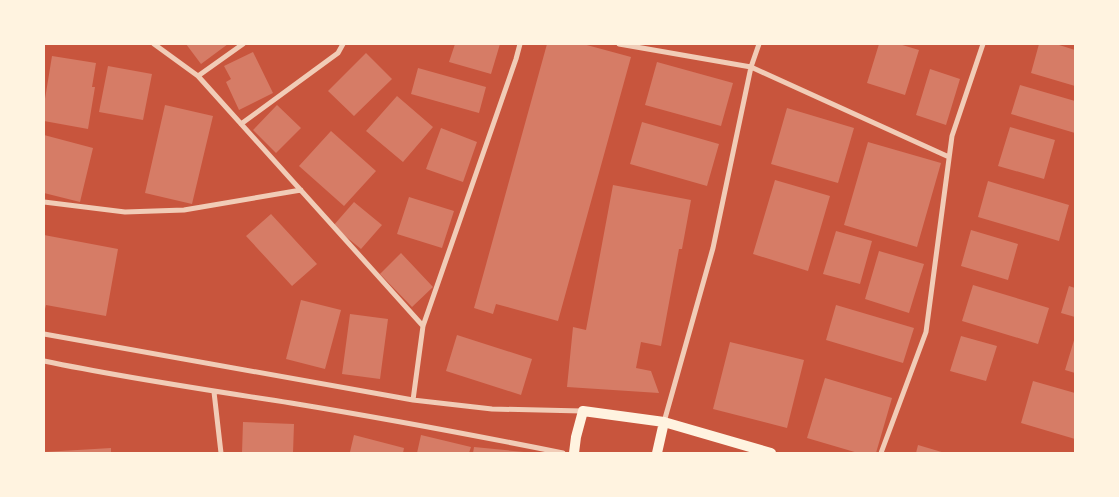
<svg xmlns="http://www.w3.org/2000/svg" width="1119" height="497" font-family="Quicksand,sans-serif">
<rect width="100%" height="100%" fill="#c8553d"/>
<path fill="#d67c66" d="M 186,44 L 228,44 L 201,64 Z
M 455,44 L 500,44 L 491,74 L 449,62 Z
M 547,44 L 583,44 L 631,57 L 558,321 L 496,304 L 493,314 L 474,308 Z
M 879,44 L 899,44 L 919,50 L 905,95 L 867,83 Z
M 1039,44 L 1056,44 L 1075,50 L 1075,86 L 1031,73 Z
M 253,52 L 273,93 L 239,110 L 226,82 L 231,79 L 224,66 Z
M 366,53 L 392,79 L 354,116 L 328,91 Z
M 52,56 L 96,63 L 92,87 L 95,87 L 88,129 L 44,121 L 44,105 Z
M 657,62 L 733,83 L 721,126 L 645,105 Z
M 108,66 L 152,74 L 143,120 L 99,112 Z
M 418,68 L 486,87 L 479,113 L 411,94 Z
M 930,69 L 960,79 L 946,125 L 916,115 Z
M 1020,85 L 1075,101 L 1075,133 L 1011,114 Z
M 397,96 L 433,127 L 403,162 L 366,131 Z
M 165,105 L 213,116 L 192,204 L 145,193 Z
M 277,105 L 301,128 L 276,153 L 253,130 Z
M 787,108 L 854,128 L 838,183 L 771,164 Z
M 642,122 L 719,144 L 707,186 L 630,164 Z
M 1010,127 L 1055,140 L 1044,179 L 998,166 Z
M 441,128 L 477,142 L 463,182 L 426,169 Z
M 331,131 L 376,171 L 344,206 L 299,166 Z
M 44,135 L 93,148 L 80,202 L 44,193 Z
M 868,142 L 941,163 L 917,247 L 844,225 Z
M 775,180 L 830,196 L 808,271 L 753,254 Z
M 988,181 L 1069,205 L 1059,241 L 978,217 Z
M 613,185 L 691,200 L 682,249 L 679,249 L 661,346 L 641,342 L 636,368 L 651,371 L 659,393 L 567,387 L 573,327 L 586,330 Z
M 409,197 L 454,211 L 442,248 L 397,234 Z
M 354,202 L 382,225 L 361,249 L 333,226 Z
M 271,214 L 317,264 L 292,286 L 246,236 Z
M 971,230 L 1018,244 L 1008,280 L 961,266 Z
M 836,231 L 872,241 L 860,284 L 823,274 Z
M 44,235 L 118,249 L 106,316 L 46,305 L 44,313 Z
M 879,251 L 924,264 L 909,313 L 865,299 Z
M 401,253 L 433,287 L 412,307 L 380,274 Z
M 973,285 L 1049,308 L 1038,344 L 962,321 Z
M 1069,286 L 1075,288 L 1075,317 L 1061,313 Z
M 301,300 L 341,310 L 325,369 L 286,359 Z
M 836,305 L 914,328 L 903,363 L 826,340 Z
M 350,314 L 388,319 L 380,379 L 342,374 Z
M 457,335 L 532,359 L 521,395 L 446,371 Z
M 961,336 L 997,346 L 986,381 L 950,371 Z
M 1075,337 L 1075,373 L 1065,370 Z
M 730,342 L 804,360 L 787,428 L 713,409 Z
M 825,378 L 892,398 L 876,453 L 858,453 L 807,438 Z
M 1033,381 L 1075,393 L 1075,439 L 1021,423 Z
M 243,422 L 294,424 L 293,453 L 242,453 Z
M 354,435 L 404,448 L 403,453 L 356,453 L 350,452 Z
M 421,435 L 471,447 L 469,453 L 417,453 Z
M 918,445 L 945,453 L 916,453 Z
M 474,447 L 524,452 L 524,453 L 473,453 Z
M 111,448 L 111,453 L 44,453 L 44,452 Z"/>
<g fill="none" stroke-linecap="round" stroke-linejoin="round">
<path stroke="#f1ccb7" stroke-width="5" d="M 154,44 L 198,76 L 423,326
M 619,44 L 751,67 L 949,157
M 198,76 L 243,44
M 241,124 L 338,53 L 343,44
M 44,202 L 125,212 L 184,210 L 301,190
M 44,334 L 413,400 L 492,409 L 582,411
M 44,361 C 125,378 208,390 291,403 C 382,418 473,435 563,453
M 214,392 L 221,453
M 413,400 L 423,326 L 516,59 L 520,44
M 664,422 L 713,248 L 751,67 L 759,44
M 881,453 L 926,332 L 952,136 L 983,44"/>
<path stroke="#fff3e0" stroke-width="10" d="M 574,453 L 576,437 L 583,411 L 664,422 L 771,453
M 657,453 L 664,422"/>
</g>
<rect width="1119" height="497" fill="none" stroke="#fff3e0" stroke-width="90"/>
</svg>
